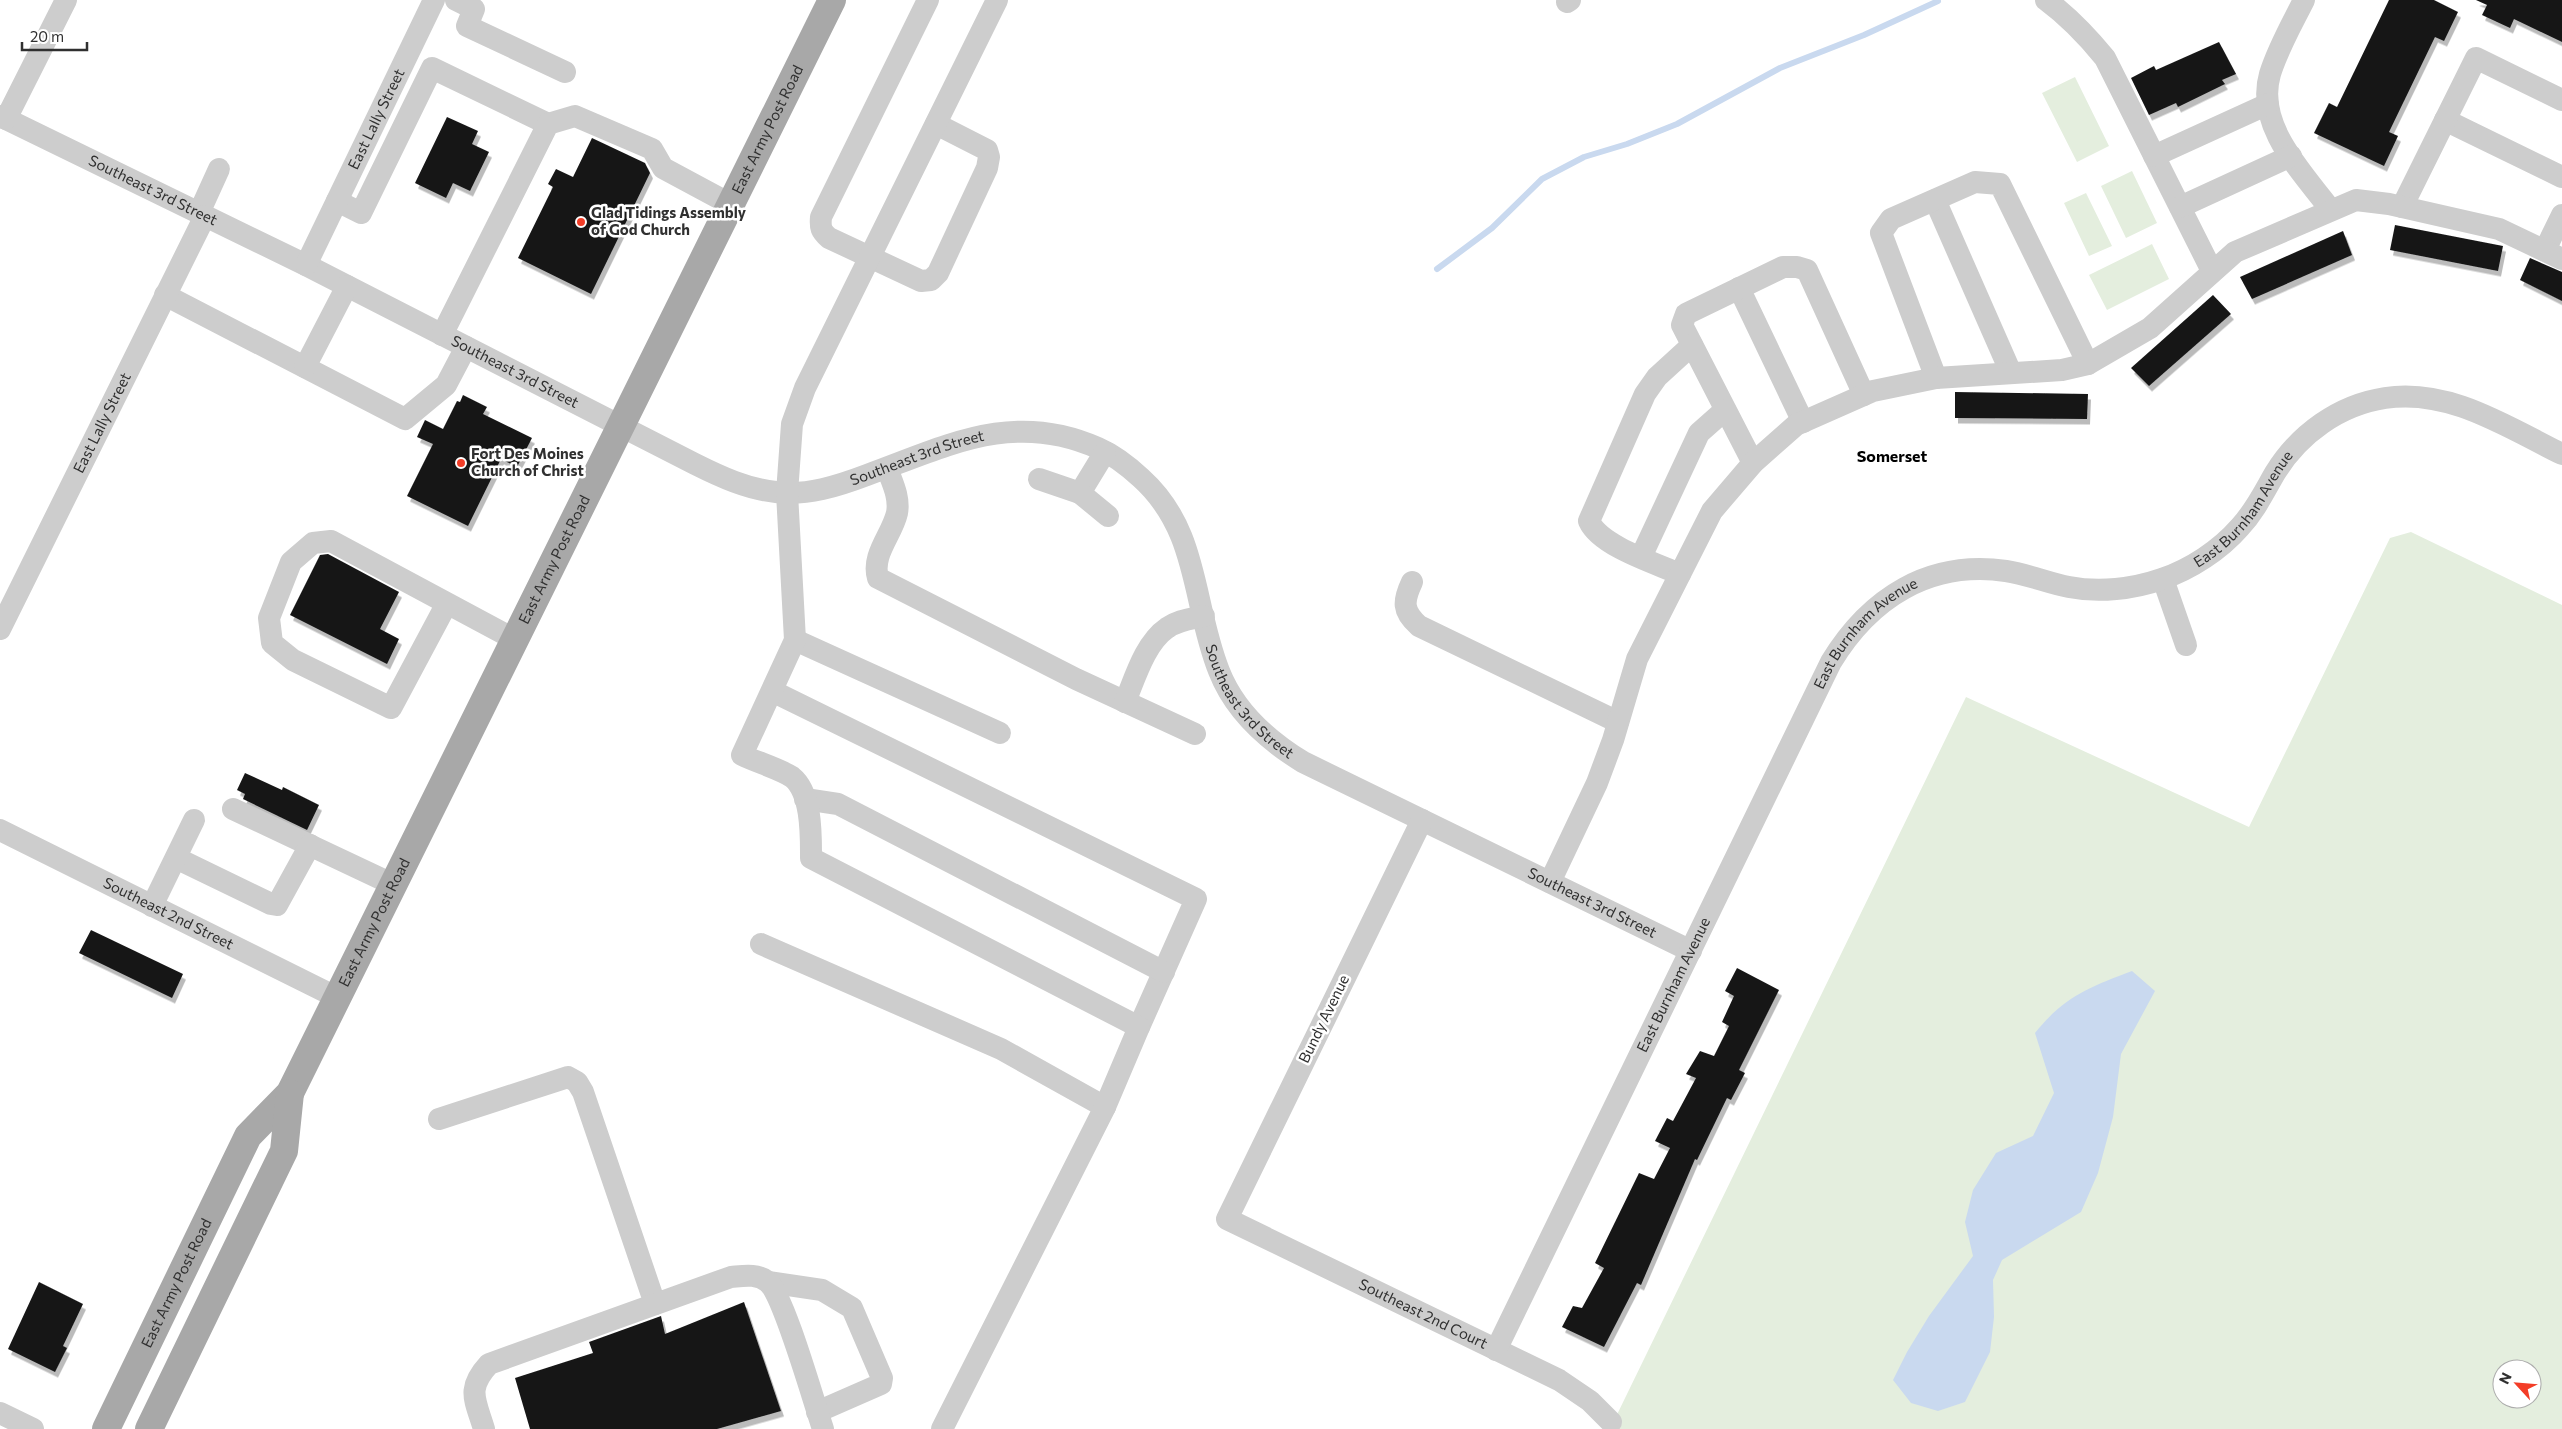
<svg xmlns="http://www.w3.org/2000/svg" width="2562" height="1429" font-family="Commissioner,sans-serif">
<defs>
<filter id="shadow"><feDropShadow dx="3" dy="5.5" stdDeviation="0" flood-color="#0004"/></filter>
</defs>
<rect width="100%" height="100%" fill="#fff"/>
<path fill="#e4eede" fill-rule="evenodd" d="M 2075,77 L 2109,146 L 2077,162 L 2042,93 Z
M 2132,171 L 2157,223 L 2126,238 L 2101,186 Z
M 2086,193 L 2112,246 L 2089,256 L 2064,203 Z
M 2152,244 L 2169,279 L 2107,310 L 2089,275 Z
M 2411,532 L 2562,605 L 2562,1429 L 1610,1429 L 1966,697 L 2249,827 L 2390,538 ZM 2502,1369 L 2532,1369 L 2532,1399 L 2502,1399 Z"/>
<path fill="#c9d9ef" d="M 2132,971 L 2155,991 L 2121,1054 L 2113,1117 L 2098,1173 L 2081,1212 L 2002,1260 L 1993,1280 L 1994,1317 L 1990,1352 L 1965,1402 L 1938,1411 L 1911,1403 L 1893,1380 L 1907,1352 L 1929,1316 L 1973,1256 L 1965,1222 L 1973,1190 L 1996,1153 L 2033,1136 L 2054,1093 L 2035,1033 C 2064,997 2089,987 2132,971 Z"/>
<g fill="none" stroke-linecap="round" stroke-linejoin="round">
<path stroke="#c9d9ef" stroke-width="6" d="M 1437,269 L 1492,228 L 1542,179 L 1584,157 L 1627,144 L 1677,124 L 1780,68 L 1864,35 L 1938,1"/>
</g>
<path fill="#171717" filter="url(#shadow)" d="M 2389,0 L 2434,0 L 2458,12 L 2444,41 L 2435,37 L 2389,132 L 2398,136 L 2384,166 L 2314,133 L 2329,103 L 2337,107 Z
M 2476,0 L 2562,0 L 2562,42 L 2514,19 L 2510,28 L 2482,15 L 2487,5 Z
M 2219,42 L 2236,74 L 2222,80 L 2225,84 L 2178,107 L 2176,103 L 2149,115 L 2131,78 L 2154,66 L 2156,70 Z
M 447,117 L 478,131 L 472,144 L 489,152 L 470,191 L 453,183 L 446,198 L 415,183 Z
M 592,138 L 645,163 L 650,173 L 591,294 L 518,258 L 553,187 L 548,184 L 556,169 L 573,177 Z
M 2395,225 L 2503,246 L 2498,271 L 2390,250 Z
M 2343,231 L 2352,255 L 2252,299 L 2240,277 Z
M 2530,258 L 2562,272 L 2562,301 L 2520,280 Z
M 2213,295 L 2231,314 L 2149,386 L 2131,368 Z
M 1955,392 L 2088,394 L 2087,419 L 1955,418 Z
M 463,395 L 487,407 L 483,414 L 532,438 L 517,467 L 501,459 L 468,526 L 407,496 L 433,444 L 417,437 L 425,420 L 443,429 L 457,401 L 460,402 Z
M 328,554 L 399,592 L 380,629 L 399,639 L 387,664 L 290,615 L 320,555 Z
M 245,773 L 282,790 L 283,787 L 319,805 L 307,830 L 243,799 L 245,794 L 237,790 Z
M 91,930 L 183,974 L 172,998 L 79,953 Z
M 1737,968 L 1779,990 L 1739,1070 L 1745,1073 L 1731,1100 L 1727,1098 L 1697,1160 L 1695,1159 L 1641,1285 L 1637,1283 L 1604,1347 L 1562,1327 L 1573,1306 L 1582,1308 L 1604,1268 L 1595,1263 L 1639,1173 L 1654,1179 L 1670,1148 L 1655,1141 L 1667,1118 L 1673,1121 L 1696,1078 L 1686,1074 L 1700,1051 L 1714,1056 L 1729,1026 L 1722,1022 L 1734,996 L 1725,991 Z
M 39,1282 L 83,1304 L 63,1346 L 67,1348 L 55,1372 L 8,1349 Z
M 744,1302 L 781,1411 L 717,1429 L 530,1429 L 515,1378 L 593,1353 L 589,1342 L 661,1316 L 665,1334 Z"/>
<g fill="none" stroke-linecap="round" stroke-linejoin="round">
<g stroke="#cdcdcd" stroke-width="22">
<path d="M 456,0 L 474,9 L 467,26 L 565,72"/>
<path d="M 928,0 L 821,217 C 820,228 821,231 829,238 L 921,281 L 931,280 L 938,273 L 987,168 L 989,157 L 987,150 L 936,124"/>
<path d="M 2046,0 C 2069,17 2087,36 2105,58 L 2212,271"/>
<path d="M 2304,0 C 2292,24 2278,48 2270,74 C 2255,125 2302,172 2330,209"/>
<path d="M 1567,2 L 1570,0"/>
<path id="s1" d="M 0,116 L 306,265 L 695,464 C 721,477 747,489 776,492 C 807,496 838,486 867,475 C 947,446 1013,410 1098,448 C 1114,455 1128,466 1141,478 C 1200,531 1192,604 1219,671 C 1235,712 1267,740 1303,762 L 1691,951"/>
<path d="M 6,119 L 66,0"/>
<path d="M 2445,120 L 2562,177"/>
<path d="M 2154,156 L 2268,104"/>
<path d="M 1935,200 L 2011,373"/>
<path d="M 337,201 L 361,213 L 432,68 L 548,124"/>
<path d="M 2180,207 L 2291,156"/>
<path d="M 2402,207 L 2476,58 L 2562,100"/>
<path d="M 199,213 L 219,169"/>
<path d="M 2545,250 L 2562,215"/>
<path id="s2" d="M 306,265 L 434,0"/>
<path d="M 1739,288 L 1803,422"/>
<path d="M 165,295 L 405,419 L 446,385 L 466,347"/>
<path d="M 442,335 L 548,124 L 575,116 L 652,149 L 663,168 L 730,204"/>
<path d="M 305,367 L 347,286"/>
<path d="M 1936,378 L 1881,233 L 1891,219 L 1975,182 L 2000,184 L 2088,364"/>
<path d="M 1753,463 L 1682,325 L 1686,314 L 1783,267 L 1797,267 L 1807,270 L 1864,395"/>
<path d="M 887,468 C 892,482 900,497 897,513 C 892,535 871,555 878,578 L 1076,679 L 1195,734"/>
<path d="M 1039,479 L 1080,493 L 1105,452"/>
<path d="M 1080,493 L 1108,516"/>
<path d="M 1641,557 L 1699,433 L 1725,410"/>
<path d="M 1680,574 C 1655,563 1600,546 1589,521 L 1645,394 L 1657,377 L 1692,345"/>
<path d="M 2163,579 L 2186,645"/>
<path d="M 1412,582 C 1403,601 1402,611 1419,626 L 1618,722"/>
<path d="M 446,605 L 391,708 L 293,660 L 272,643 L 269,618 L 291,562 L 313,543 L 331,541 L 514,639"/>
<path id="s3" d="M 0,629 L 205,216"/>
<path d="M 795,640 L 1000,733"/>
<path d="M 772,691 L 1196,899 L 1139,1027"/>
<path d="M 1125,702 C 1135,678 1145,643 1167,628 C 1178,620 1191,619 1204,616"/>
<path d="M 805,799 L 838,804 L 1164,972"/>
<path d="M 233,809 L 392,884"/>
<path id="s4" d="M 1422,820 L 1227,1219 L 1559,1380 L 1590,1401 L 1611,1422"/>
<path id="s5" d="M 0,830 L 336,997"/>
<path d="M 176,858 L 271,904 L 277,905 L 310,845"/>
<path d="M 1550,882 L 1597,783 L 1613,740 L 1637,659 L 1712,511 L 1753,463 L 1796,425 L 1873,391 L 1936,378 L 2062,370 L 2088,364 L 2150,328 L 2235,252 L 2356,200 L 2389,204 L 2499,229 L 2562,259"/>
<path d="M 152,906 L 194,820"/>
<path d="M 761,944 L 1001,1049 L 1105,1107"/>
<path d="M 439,1119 L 568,1077 L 577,1082 L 583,1092 L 655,1304"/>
<path d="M 768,1282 L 822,1290 L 852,1308 L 882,1378 L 881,1384 L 817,1412"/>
<path id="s6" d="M 1496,1350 L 1831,662 C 1870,598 1929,560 2006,571 C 2027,574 2048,583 2069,587 C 2099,593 2133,589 2162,579 C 2191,569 2220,550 2240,527 C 2255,511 2264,492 2275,473 C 2299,434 2339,405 2385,398 C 2449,388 2507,427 2562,454"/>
<path d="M 0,1413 L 33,1429"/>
<path d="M 484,1429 C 475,1399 466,1389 489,1364 L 731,1277 C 743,1276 757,1273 768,1282 C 784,1296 814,1403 823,1429"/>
<path d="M 942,1429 L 1105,1107 L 1139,1027 L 811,858 C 811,835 812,793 792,777 C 780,769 756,762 742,755 L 795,640 L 787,493 L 792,424 L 805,388 L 997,0"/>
</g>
<g stroke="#a8a8a8" stroke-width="28">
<path id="s7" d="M 106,1429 L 248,1136 L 290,1093 L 832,0"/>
<path d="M 149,1429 L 284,1151 L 290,1093"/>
</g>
</g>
<g fill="#f33d27" stroke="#fff" stroke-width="2">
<circle cx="581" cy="222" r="5"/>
<circle cx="461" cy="463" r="5"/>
</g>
<g text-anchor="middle" stroke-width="5" stroke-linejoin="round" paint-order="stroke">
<g font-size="15" fill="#303030" stroke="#fff">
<text dy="5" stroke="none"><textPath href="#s2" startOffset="162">East Lally Street</textPath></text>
<text dy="5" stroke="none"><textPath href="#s7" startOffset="1461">East Army Post Road</textPath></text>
<text dy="5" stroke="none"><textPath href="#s1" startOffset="170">Southeast 3rd Street</textPath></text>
<text dy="5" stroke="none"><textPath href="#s1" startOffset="575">Southeast 3rd Street</textPath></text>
<text dy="5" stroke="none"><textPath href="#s3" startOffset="230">East Lally Street</textPath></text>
<text dy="5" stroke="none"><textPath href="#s1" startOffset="1010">Southeast 3rd Street</textPath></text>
<text dy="5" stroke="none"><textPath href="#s6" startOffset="1245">East Burnham Avenue</textPath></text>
<text dy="5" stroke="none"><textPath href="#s7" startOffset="981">East Army Post Road</textPath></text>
<text dy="5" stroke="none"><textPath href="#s6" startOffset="810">East Burnham Avenue</textPath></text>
<text dy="5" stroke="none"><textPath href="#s1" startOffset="1504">Southeast 3rd Street</textPath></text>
<text dy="5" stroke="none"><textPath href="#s1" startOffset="1909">Southeast 3rd Street</textPath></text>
<text dy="5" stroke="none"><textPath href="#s5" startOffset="188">Southeast 2nd Street</textPath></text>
<text dy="5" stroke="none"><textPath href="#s7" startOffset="576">East Army Post Road</textPath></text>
<text dy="5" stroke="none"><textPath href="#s6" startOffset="406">East Burnham Avenue</textPath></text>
<text transform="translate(1324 1019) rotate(-64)" y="5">Bundy Avenue</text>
<text dy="5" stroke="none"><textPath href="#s7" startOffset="162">East Army Post Road</textPath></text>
<text dy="5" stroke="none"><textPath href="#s4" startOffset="662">Southeast 2nd Court</textPath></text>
</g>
<g font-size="15" font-weight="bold" fill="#303030" stroke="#fff" text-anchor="start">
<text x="591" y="218">Glad Tidings Assembly<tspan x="591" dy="17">of God Church</tspan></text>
<text x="471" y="459">Fort Des Moines<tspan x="471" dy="17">Church of Christ</tspan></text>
</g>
<g font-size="16" font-weight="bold" fill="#000" stroke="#fff">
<text x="1892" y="462">Somerset</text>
</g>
</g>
<g transform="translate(2517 1384) rotate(296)"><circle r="24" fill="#ffffff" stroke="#acacac"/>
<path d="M0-4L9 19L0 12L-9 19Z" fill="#f33d27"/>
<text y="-8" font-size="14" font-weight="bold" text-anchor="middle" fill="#303030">N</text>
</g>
<path d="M22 42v8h65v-8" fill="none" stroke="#303030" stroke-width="2.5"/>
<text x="30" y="42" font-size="15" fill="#303030" stroke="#ffffff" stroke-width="4" paint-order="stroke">20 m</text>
</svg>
